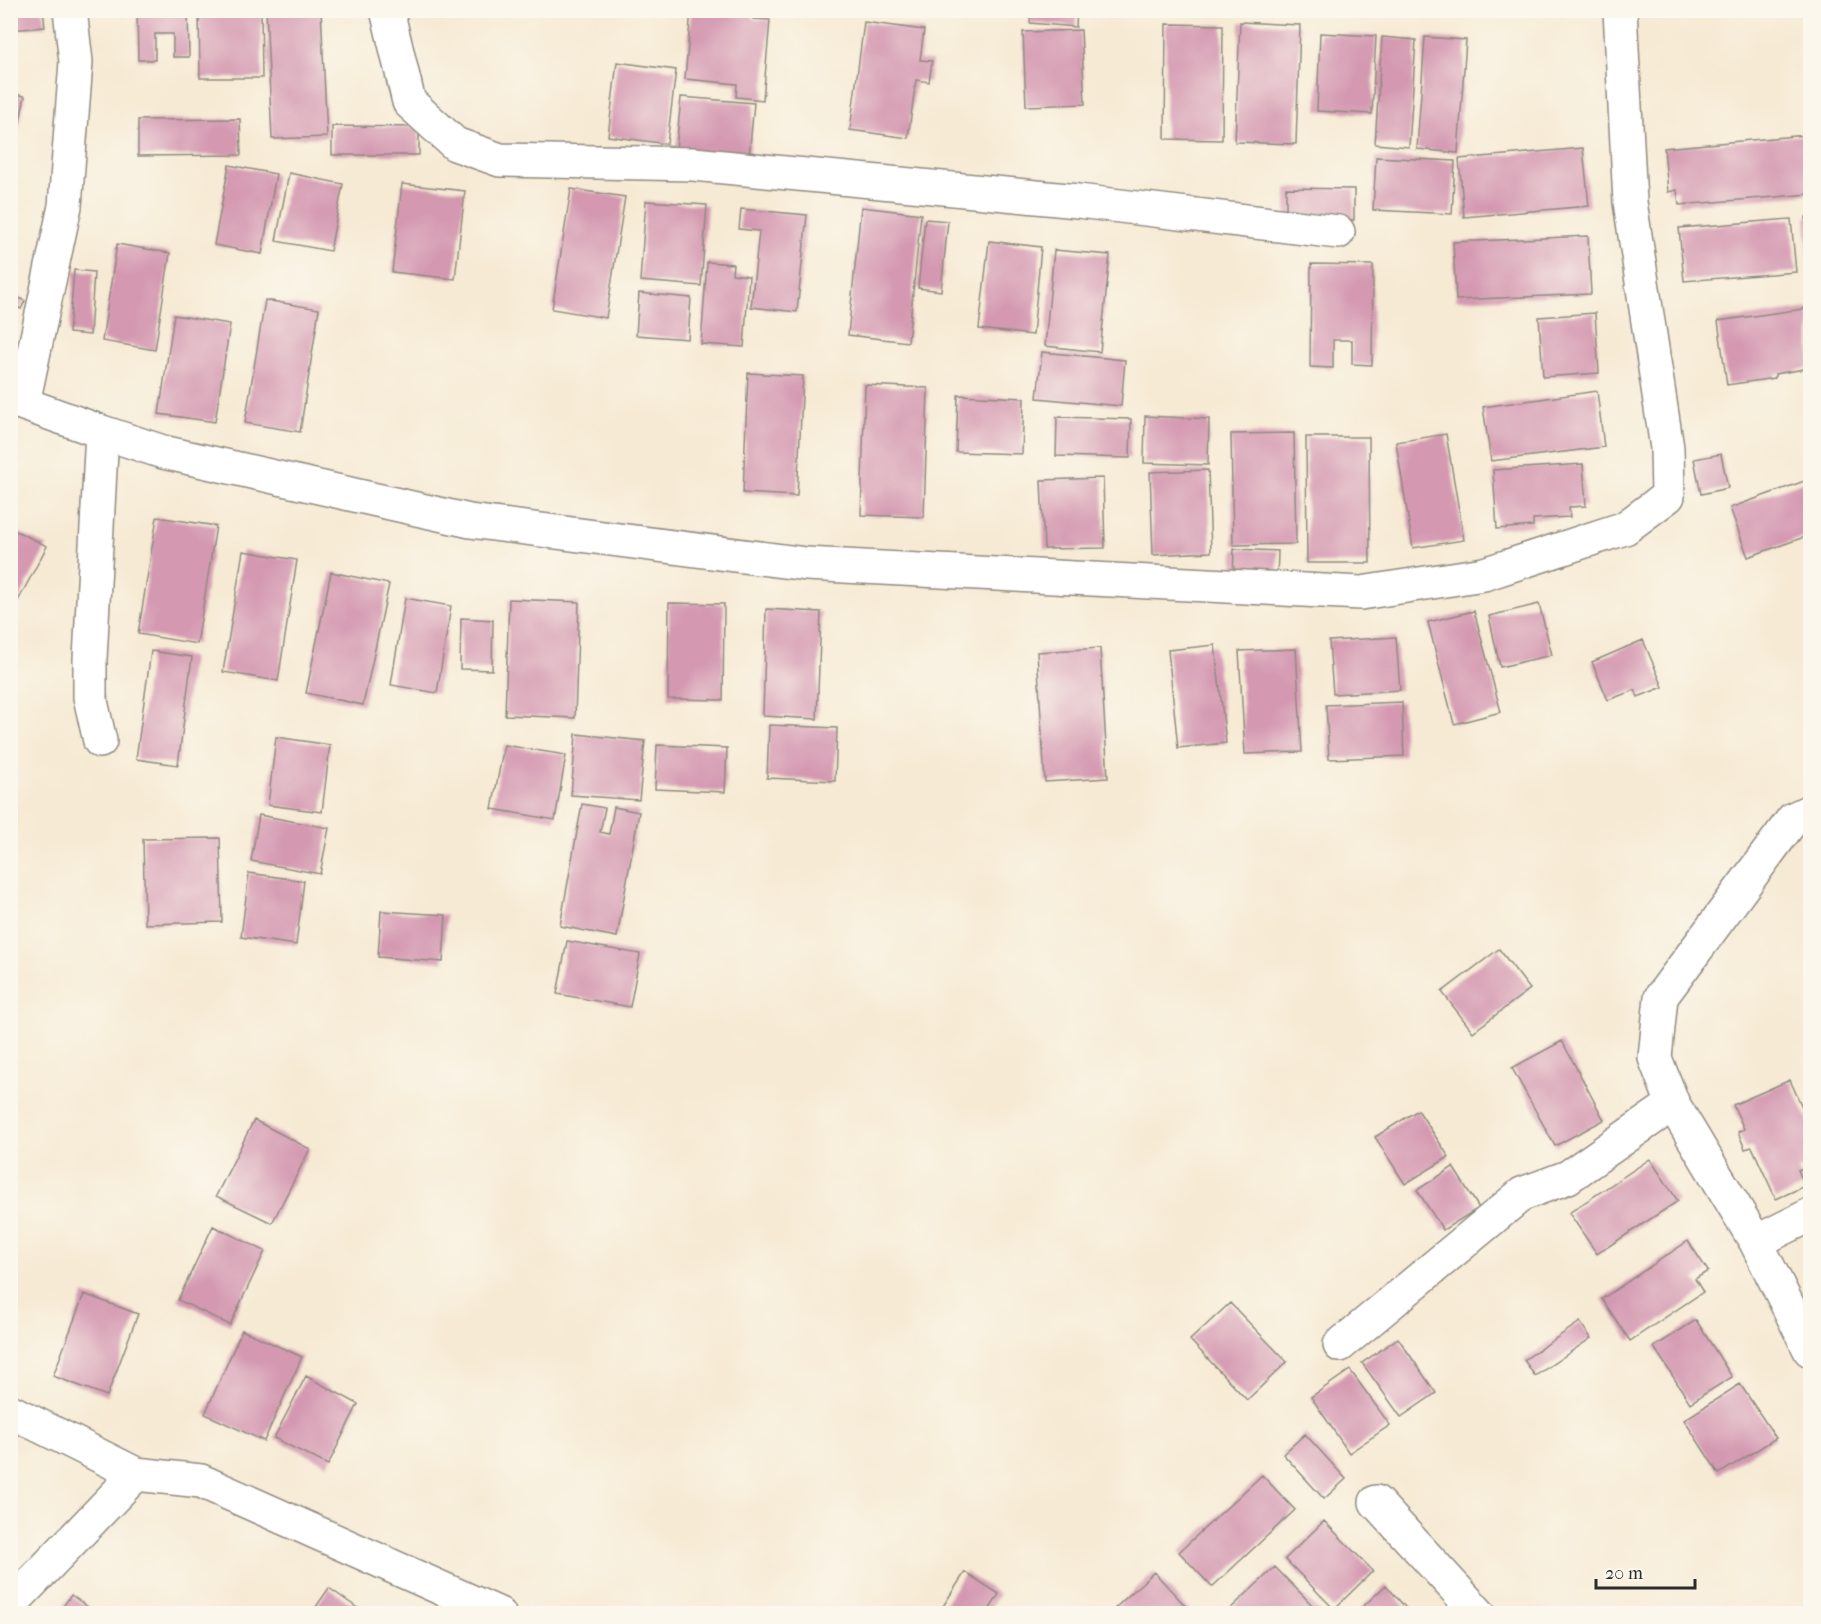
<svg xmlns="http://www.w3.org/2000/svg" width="1821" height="1624" font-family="'IM FELL French Canon',serif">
<rect width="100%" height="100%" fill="#fbf7ec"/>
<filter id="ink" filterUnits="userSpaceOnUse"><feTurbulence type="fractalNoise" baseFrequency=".0167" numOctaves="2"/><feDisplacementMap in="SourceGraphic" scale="12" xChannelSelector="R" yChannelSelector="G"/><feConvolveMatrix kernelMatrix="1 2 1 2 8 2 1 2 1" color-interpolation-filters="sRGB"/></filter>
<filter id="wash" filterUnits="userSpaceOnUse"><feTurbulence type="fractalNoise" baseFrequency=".008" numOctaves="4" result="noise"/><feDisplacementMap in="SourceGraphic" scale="24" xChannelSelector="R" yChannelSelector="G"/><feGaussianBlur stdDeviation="1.35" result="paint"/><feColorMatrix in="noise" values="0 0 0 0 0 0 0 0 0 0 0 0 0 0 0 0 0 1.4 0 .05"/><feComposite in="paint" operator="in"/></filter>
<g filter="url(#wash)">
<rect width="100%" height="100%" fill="#f6ead4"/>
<g id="blocks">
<path fill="#d499b1" d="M 10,10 L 43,10 L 45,27 L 10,30 Z
M 137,10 L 188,10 L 189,57 L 173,57 L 173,34 L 155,34 L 155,60 L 138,60 Z
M 199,10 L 261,10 L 262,78 L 200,78 Z
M 266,10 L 321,10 L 327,137 L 272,139 Z
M 691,10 L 753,10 L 753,19 L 770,20 L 763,100 L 736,97 L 737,84 L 685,79 Z
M 1031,10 L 1077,10 L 1076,27 L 1030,23 Z
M 864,22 L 924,30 L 920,60 L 932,61 L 929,82 L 916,80 L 908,138 L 850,130 Z
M 1240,22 L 1300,25 L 1296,144 L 1235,142 Z
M 1166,24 L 1223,25 L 1222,140 L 1165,139 Z
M 1081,30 L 1085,104 L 1026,106 L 1023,32 Z
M 1320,33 L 1376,36 L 1372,114 L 1317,111 Z
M 1382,37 L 1416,40 L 1409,147 L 1375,144 Z
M 1425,37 L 1466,40 L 1458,153 L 1417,149 Z
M 617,62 L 676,70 L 667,144 L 608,136 Z
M 10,93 L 25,96 L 12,162 L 10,162 Z
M 681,97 L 754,103 L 749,157 L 676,150 Z
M 240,119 L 241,155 L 138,156 L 138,120 Z
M 332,126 L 419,127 L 419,155 L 332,155 Z
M 1805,135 L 1810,194 L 1679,205 L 1677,190 L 1668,192 L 1664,148 Z
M 1583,148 L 1589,206 L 1464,217 L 1459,159 Z
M 1376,157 L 1455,161 L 1452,214 L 1373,210 Z
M 229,165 L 276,174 L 262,254 L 214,245 Z
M 289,173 L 343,184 L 330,251 L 276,241 Z
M 402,184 L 465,191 L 455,279 L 392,272 Z
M 1286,188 L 1354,189 L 1354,220 L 1286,218 Z
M 571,189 L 625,197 L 606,318 L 552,309 Z
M 646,201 L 707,205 L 701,286 L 640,281 Z
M 861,207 L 921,214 L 908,342 L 848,335 Z
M 741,209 L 807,215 L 797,312 L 751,307 L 759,231 L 739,229 Z
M 1810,216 L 1810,259 L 1809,259 L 1806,217 Z
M 925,219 L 948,221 L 941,291 L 918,288 Z
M 1791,219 L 1796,272 L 1684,281 L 1679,228 Z
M 1588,236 L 1591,294 L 1456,300 L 1453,242 Z
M 989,241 L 1041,247 L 1033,335 L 979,329 Z
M 117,244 L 170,253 L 155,350 L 102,341 Z
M 1054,250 L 1110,255 L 1100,352 L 1045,346 Z
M 707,262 L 733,264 L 732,274 L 749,276 L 744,347 L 701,344 Z
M 1311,264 L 1373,265 L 1372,365 L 1352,364 L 1352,340 L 1333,340 L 1333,368 L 1310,367 Z
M 74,270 L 94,272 L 90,335 L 69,333 Z
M 10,293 L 25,301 L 21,309 L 10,304 Z
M 639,293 L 691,298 L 688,339 L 636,335 Z
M 265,300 L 319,309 L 300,432 L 245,423 Z
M 1810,308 L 1810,368 L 1775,374 L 1775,378 L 1727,385 L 1718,321 Z
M 1595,313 L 1599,373 L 1543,377 L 1539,317 Z
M 174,315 L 230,324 L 215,422 L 159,414 Z
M 1042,352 L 1125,360 L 1121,406 L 1037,398 Z
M 748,373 L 803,376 L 797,496 L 743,493 Z
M 865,385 L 928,388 L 924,517 L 861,515 Z
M 1597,391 L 1604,447 L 1491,461 L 1483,407 Z
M 958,395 L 1024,398 L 1022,454 L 956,452 Z
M 1145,416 L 1209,419 L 1208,465 L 1144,463 Z
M 1057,417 L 1131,419 L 1130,458 L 1056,456 Z
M 1294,433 L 1296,544 L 1233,545 L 1231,434 Z
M 1446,434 L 1464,540 L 1413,548 L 1396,442 Z
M 1306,437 L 1369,437 L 1370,563 L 1307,563 Z
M 1721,454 L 1728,488 L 1701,494 L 1694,459 Z
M 1583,464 L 1586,506 L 1569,507 L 1570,517 L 1533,519 L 1533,526 L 1497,529 L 1493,470 Z
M 1208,470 L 1211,552 L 1153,555 L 1150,472 Z
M 1103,478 L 1105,548 L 1044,549 L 1041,480 Z
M 1810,479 L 1810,535 L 1748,557 L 1730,508 Z
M 157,517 L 216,526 L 197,644 L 138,634 Z
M 10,528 L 47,546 L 10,616 Z
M 1234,549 L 1278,551 L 1277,581 L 1233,580 Z
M 243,551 L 297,560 L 278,681 L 223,672 Z
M 331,572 L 389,584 L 363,705 L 306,693 Z
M 405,598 L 451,606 L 437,693 L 391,685 Z
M 509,599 L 579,602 L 575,718 L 505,715 Z
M 669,603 L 724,604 L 723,700 L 668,699 Z
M 1539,604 L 1552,655 L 1500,667 L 1489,616 Z
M 766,609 L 821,612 L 817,719 L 763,716 Z
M 1474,611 L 1501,712 L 1454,724 L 1428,622 Z
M 461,618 L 493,620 L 492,670 L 460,669 Z
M 1396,637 L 1400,690 L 1333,694 L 1329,641 Z
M 1643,640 L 1663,687 L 1638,697 L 1635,690 L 1608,700 L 1592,662 Z
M 1215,645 L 1226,743 L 1178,748 L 1168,650 Z
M 1100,648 L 1108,778 L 1045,782 L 1037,652 Z
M 1296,649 L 1302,752 L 1245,754 L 1239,651 Z
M 151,651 L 192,657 L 178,765 L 136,759 Z
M 1402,702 L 1404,756 L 1329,759 L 1326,705 Z
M 769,725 L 837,728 L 835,781 L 767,778 Z
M 576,734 L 645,741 L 639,800 L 571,795 Z
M 276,737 L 330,745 L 322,812 L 268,805 Z
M 504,745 L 566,755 L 555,820 L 492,809 Z
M 657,745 L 727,748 L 725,792 L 655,789 Z
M 582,804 L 605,808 L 600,832 L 609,834 L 614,807 L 639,812 L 617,937 L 560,926 Z
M 259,815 L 329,828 L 320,874 L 251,861 Z
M 220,838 L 222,922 L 145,924 L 143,839 Z
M 249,873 L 304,881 L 296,945 L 241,937 Z
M 381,911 L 446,915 L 443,962 L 378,957 Z
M 567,941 L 640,954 L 630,1007 L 557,994 Z
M 1499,949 L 1530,989 L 1473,1032 L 1442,992 Z
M 1562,1041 L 1604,1120 L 1555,1146 L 1512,1068 Z
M 1790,1080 L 1810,1125 L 1810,1165 L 1798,1170 L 1805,1186 L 1776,1199 L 1752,1147 L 1745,1149 L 1738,1132 L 1744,1129 L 1733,1105 Z
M 1418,1110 L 1449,1157 L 1405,1184 L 1375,1137 Z
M 254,1120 L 310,1149 L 272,1223 L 216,1196 Z
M 1650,1159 L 1678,1201 L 1597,1254 L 1569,1213 Z
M 1453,1167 L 1479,1208 L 1443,1230 L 1417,1190 Z
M 213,1226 L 265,1251 L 230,1325 L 178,1300 Z
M 1688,1241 L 1708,1271 L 1695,1279 L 1703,1292 L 1630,1341 L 1602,1299 Z
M 84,1294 L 138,1314 L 107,1396 L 53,1376 Z
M 1230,1303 L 1287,1362 L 1247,1400 L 1190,1340 Z
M 1696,1320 L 1732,1377 L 1690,1403 L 1654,1347 Z
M 1580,1322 L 1591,1338 L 1535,1376 L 1524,1360 Z
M 242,1330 L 302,1357 L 264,1441 L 205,1414 Z
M 1398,1338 L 1436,1393 L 1401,1417 L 1362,1363 Z
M 1350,1370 L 1390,1425 L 1349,1453 L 1311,1397 Z
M 306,1376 L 358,1404 L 328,1465 L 274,1438 Z
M 1740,1384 L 1776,1438 L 1719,1474 L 1684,1420 Z
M 1305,1434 L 1346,1479 L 1324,1499 L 1283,1454 Z
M 1262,1475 L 1295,1510 L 1212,1587 L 1179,1552 Z
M 1324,1521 L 1373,1571 L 1334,1609 L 1285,1559 Z
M 1275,1567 L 1321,1614 L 1234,1614 L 1230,1609 Z
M 965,1572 L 999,1594 L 987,1614 L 938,1614 Z
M 1154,1572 L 1193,1614 L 1120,1614 L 1115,1608 Z
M 1386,1585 L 1411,1614 L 1355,1614 Z
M 329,1588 L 366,1614 L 311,1614 Z
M 71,1595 L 98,1614 L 58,1614 Z"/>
</g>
</g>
<g filter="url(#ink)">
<use href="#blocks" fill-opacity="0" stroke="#908a80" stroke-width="1.5"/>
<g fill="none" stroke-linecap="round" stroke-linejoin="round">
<g stroke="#908a80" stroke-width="36">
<path id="minor" d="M 387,10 L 409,102 L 455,144 L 500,160 L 693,164 L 1078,201 L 1338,232
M 10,399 L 102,432 L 163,452 L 470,521 L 806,564 L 1361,593 L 1484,574 L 1625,528 L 1668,496 L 1667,448 L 1630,202 L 1620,10
M 23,403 L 65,206 L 76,62 L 70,10
M 100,741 L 90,697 L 90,659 L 102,432
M 1810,811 L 1793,819 L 1661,997 L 1655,1058 L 1673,1104 L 1756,1242 L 1810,1350
M 1756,1242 L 1810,1215
M 1340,1345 L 1522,1194 L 1568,1177 L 1673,1104
M 10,1411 L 136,1474 L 201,1481 L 499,1614
M 1376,1502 L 1479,1614
M 10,1605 L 136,1474"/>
</g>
<use href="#minor" stroke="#fff" stroke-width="33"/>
</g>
</g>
<rect width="1821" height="1624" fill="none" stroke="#fbf7ec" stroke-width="36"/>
<path d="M1596 1579v9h99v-9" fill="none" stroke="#2b2b2b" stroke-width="3"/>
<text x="1605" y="1579" font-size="18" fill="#2b2b2b" stroke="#fbf7ec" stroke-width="4.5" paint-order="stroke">20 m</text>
</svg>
